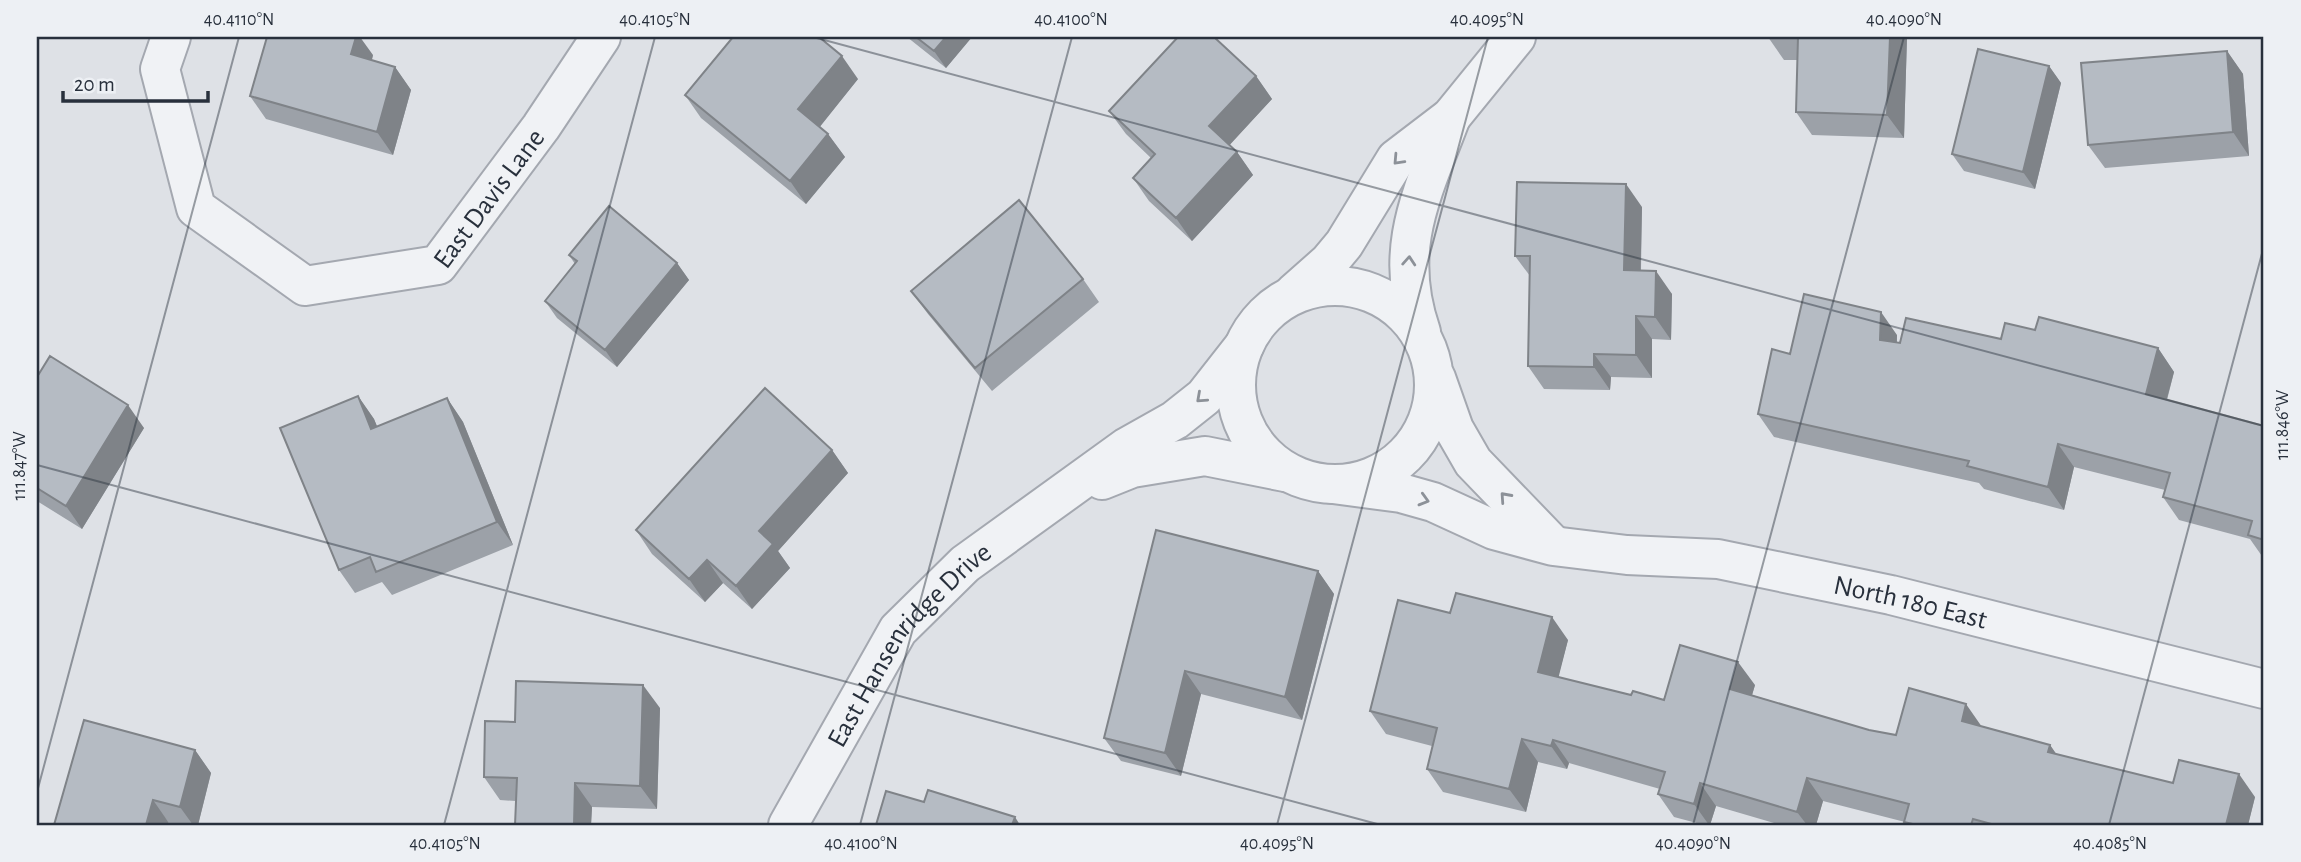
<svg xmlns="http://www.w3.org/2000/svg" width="2301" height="862" font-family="'Alegreya Sans',sans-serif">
<rect width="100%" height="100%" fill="#dee1e6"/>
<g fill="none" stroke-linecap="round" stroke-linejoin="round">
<g stroke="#a4a8b0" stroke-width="42">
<g id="street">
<path id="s1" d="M 171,37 L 160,69 L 196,208 L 305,286 L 438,265 L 541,127 L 601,37"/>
<circle cx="1335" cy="385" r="99"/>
<path d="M 1294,293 L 1329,262 L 1344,244 L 1396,159 L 1451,117 L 1516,37"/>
<path d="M 1421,332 C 1392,249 1422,194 1451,117"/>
<path d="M 1436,378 L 1454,429 L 1473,462 L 1552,544"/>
<path d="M 1102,480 L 1132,468 L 1205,456 L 1285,472"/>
<path id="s2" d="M 1333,484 L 1401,493 L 1433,502 L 1494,530 L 1553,546 L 1627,555 L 1718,559 L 1891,595 L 2264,689"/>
<path id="s3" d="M 788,825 L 898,630 L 965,564 L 1127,447 L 1175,420 L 1204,397 L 1244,346"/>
</g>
</g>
<use href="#street" stroke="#f0f2f5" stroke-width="38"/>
</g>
<path fill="#9ca1a8" d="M 907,37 L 972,37 L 946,68 Z
M 1768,37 L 1907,37 L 1904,138 L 1812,135 L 1796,112 L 1798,60 L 1784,60 Z
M 2227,51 L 2243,74 L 2249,156 L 2105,168 L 2088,145 Z
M 373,55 L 372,60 L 395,67 L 411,90 L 393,155 L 266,119 L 250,96 Z
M 2049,66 L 2061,83 L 2035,189 L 1964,171 L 1952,154 Z
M 1256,76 L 1272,99 L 1229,145 L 1237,152 L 1253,175 L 1192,241 L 1149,201 L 1133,178 L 1151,158 L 1126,134 L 1109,111 Z
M 858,79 L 819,127 L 828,134 L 845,157 L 806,204 L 701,118 L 685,95 Z
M 1642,207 L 1641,270 L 1672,294 L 1671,340 L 1652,339 L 1652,378 L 1611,377 L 1610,390 L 1544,389 L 1528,366 L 1530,276 L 1515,256 Z
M 569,255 L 677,263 L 689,280 L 617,367 L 557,318 L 545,301 L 575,264 Z
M 1083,279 L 1099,302 L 992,391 L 928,314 L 911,291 Z
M 2035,330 L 2158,348 L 2174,372 L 2167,400 L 2264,426 L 2264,559 L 2250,539 L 2179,520 L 2163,497 L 2165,490 L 2074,467 L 2064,510 L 1984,489 L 1979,483 L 1774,437 L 1758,414 L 1790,354 L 1897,335 L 1897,342 L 2001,339 Z
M 37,377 L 144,428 L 82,529 L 37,501 Z
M 358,396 L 374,419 L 377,427 L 447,398 L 463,422 L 513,545 L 392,595 L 382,582 L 355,593 L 339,570 Z
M 832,450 L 848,473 L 778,551 L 790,568 L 752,609 L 723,583 L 705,602 L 652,554 L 636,530 Z
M 1156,530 L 1318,571 L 1334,594 L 1302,720 L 1201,694 L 1181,776 L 1121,761 L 1104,738 Z
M 1450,613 L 1568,640 L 1558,677 L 1631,695 L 1664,700 L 1755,685 L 1752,695 L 1869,730 L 1896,735 L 1982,726 L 2050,745 L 2056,754 L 2173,783 L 2255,797 L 2248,825 L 1907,825 L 1905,822 L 1823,801 L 1816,825 L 1781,825 L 1716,806 L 1710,825 L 1704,825 L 1674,817 L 1658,794 L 1660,789 L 1569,763 L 1567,769 L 1538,762 L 1526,812 L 1443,792 L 1427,769 L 1432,746 L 1386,734 L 1370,711 Z
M 660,708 L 657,809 L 592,807 L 591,825 L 515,825 L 516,801 L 500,800 L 484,777 L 515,722 Z
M 84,720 L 195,750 L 211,773 L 198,825 L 178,825 L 169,823 Z"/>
<path fill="#7f8388" d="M 356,37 L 360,37 L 373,55 L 367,77 L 351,54 Z
M 946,37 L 972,37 L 946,68 L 934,51 Z
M 1890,37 L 1907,37 L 1904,138 L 1887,115 Z
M 2227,51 L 2243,74 L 2249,156 L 2233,132 Z
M 842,56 L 858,79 L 815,133 L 798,109 Z
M 2049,66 L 2061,83 L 2035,189 L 2023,172 Z
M 395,67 L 411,90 L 393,155 L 377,132 Z
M 1256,76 L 1272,99 L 1226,149 L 1209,126 Z
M 828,134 L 845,157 L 806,204 L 790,181 Z
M 1237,152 L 1253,175 L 1192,241 L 1176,218 Z
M 1626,184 L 1642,207 L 1640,293 L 1624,270 Z
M 677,263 L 689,280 L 617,367 L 605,350 Z
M 1656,271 L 1672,294 L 1671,340 L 1655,317 Z
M 1881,312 L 1897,335 L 1896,363 L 1880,340 Z
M 1636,316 L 1652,339 L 1652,378 L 1636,355 Z
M 2158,348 L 2174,372 L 2162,417 L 2146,394 Z
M 1594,354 L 1611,377 L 1610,390 L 1594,367 Z
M 358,396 L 374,419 L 388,452 L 371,429 Z
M 447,398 L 463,422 L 513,545 L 497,522 Z
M 128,405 L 144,428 L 82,529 L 66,506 Z
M 2058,444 L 2074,467 L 2064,510 L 2048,487 Z
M 832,450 L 848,473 L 778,551 L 790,568 L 752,609 L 736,586 L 759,531 Z
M 707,560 L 723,583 L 705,602 L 689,579 Z
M 1318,571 L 1334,594 L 1302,720 L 1285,697 Z
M 1552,617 L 1568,640 L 1554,695 L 1538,672 Z
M 1738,662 L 1755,685 L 1747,712 L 1730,689 Z
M 1185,671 L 1201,694 L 1181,776 L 1165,753 Z
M 643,685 L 660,708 L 657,809 L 640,786 Z
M 1966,704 L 1982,727 L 1962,721 Z
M 1522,739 L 1538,762 L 1526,812 L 1509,789 Z
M 1553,740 L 1569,763 L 1567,769 L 1551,746 Z
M 2050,745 L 2066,768 L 2048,752 Z
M 195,750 L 211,773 L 198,825 L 193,825 L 180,807 Z
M 2239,774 L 2255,797 L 2248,825 L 2226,825 Z
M 1807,778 L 1823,801 L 1816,825 L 1807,825 L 1797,812 Z
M 575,783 L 592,807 L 591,825 L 574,825 Z
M 1700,783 L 1716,806 L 1710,825 L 1709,825 L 1694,804 Z
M 153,800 L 169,823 L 169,825 L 146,825 Z
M 1015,817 L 1020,825 L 1012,825 Z"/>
<path fill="#b5bbc3" stroke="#7f8388" stroke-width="2" d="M 267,37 L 356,37 L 351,54 L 395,67 L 377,132 L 250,96 Z
M 733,37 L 819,37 L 842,56 L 798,109 L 828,134 L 790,181 L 685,95 Z
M 916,37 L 946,37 L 934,51 Z
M 1178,37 L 1214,37 L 1256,76 L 1209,126 L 1237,152 L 1176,218 L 1133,178 L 1155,154 L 1109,111 Z
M 1785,37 L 1890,37 L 1887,115 L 1796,112 L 1798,37 Z
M 1978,49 L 2049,66 L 2023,172 L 1952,154 Z
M 2227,51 L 2233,132 L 2088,145 L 2081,63 Z
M 1517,182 L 1626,184 L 1624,270 L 1656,271 L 1655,317 L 1636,316 L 1636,355 L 1594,354 L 1594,367 L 1528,366 L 1530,256 L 1515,256 Z
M 1019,200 L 1083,279 L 975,368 L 911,291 Z
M 609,206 L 677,263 L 605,350 L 545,301 L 577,261 L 569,255 Z
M 1804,294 L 1881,312 L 1880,340 L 1900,343 L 1906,318 L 2001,339 L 2005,323 L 2035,330 L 2039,317 L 2158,348 L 2146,394 L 2264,426 L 2264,540 L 2248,535 L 2252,521 L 2163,497 L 2170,473 L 2058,444 L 2048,487 L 1967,466 L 1969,461 L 1758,414 L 1772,349 L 1790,354 Z
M 50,356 L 128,405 L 66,506 L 37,488 L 37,377 Z
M 765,388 L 832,450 L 759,531 L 773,544 L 736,586 L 707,560 L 689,579 L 636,530 Z
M 358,396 L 371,429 L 447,398 L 497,522 L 376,572 L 370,557 L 339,570 L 280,428 Z
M 1156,530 L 1318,571 L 1285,697 L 1185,671 L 1165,753 L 1104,738 Z
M 1456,593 L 1552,617 L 1538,672 L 1631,695 L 1633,691 L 1664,700 L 1680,645 L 1738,662 L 1730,689 L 1869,730 L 1896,735 L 1909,688 L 1966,704 L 1962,721 L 2050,745 L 2048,752 L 2173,783 L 2179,760 L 2239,774 L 2226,825 L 1995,825 L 1973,819 L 1971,825 L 1917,825 L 1904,822 L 1909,804 L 1807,778 L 1797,812 L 1700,783 L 1694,804 L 1658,794 L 1665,772 L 1553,740 L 1551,746 L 1522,739 L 1509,789 L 1427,769 L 1437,728 L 1370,711 L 1398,600 L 1450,613 Z
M 516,681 L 643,685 L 640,786 L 575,783 L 574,825 L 515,825 L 517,778 L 484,777 L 485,721 L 515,722 Z
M 84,720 L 195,750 L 180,807 L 153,800 L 146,825 L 54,825 Z
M 928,790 L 1015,817 L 1012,825 L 876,825 L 886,791 L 924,802 Z"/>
<defs><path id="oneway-chevron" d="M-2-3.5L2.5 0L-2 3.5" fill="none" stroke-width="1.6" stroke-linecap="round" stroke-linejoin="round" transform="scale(1.75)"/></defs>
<g stroke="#8c9198">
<use href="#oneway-chevron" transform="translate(1398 160) rotate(133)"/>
<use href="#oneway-chevron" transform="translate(1409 261) rotate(-86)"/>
<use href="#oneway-chevron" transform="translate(1201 398) rotate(138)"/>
<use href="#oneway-chevron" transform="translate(1505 497) rotate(-132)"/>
<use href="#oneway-chevron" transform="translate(1424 500) rotate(16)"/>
</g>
<path fill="none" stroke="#28303c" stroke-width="2" stroke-opacity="0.45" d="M 813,37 L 2264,426M 37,465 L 1381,825M 37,792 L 239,37M 444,825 L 655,37M 860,825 L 1072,37M 1277,825 L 1488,37M 1693,825 L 1904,37M 2109,825 L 2264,246"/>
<g text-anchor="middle" stroke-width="5" stroke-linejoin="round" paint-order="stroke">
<g font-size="28" fill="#28303c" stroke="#edf0f4">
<text dy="10" stroke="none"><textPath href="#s1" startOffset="530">East Davis Lane</textPath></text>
<text dy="10" stroke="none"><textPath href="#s2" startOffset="593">North 180 East</textPath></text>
<text dy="10" stroke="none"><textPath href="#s3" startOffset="219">East Hansenridge Drive</textPath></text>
</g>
</g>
<rect width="2301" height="862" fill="none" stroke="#edf0f4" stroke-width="77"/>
<path d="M63 91v10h145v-10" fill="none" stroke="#28303c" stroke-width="3.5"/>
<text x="74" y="91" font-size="21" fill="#28303c" stroke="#edf0f4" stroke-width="5" paint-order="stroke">20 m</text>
<rect x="38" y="38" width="2224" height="786" fill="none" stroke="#28303c" stroke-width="2.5"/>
<g font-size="18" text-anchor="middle" fill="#28303c">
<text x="239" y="25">40.4110°N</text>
<text x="655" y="25">40.4105°N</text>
<text x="1071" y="25">40.4100°N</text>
<text x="1487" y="25">40.4095°N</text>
<text x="1904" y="25">40.4090°N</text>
<text transform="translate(2282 425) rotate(-90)" y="6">111.846°W</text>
<text transform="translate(19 466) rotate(-90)" y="6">111.847°W</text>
<text x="445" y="849">40.4105°N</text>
<text x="861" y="849">40.4100°N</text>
<text x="1277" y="849">40.4095°N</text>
<text x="1693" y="849">40.4090°N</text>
<text x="2110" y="849">40.4085°N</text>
</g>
</svg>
